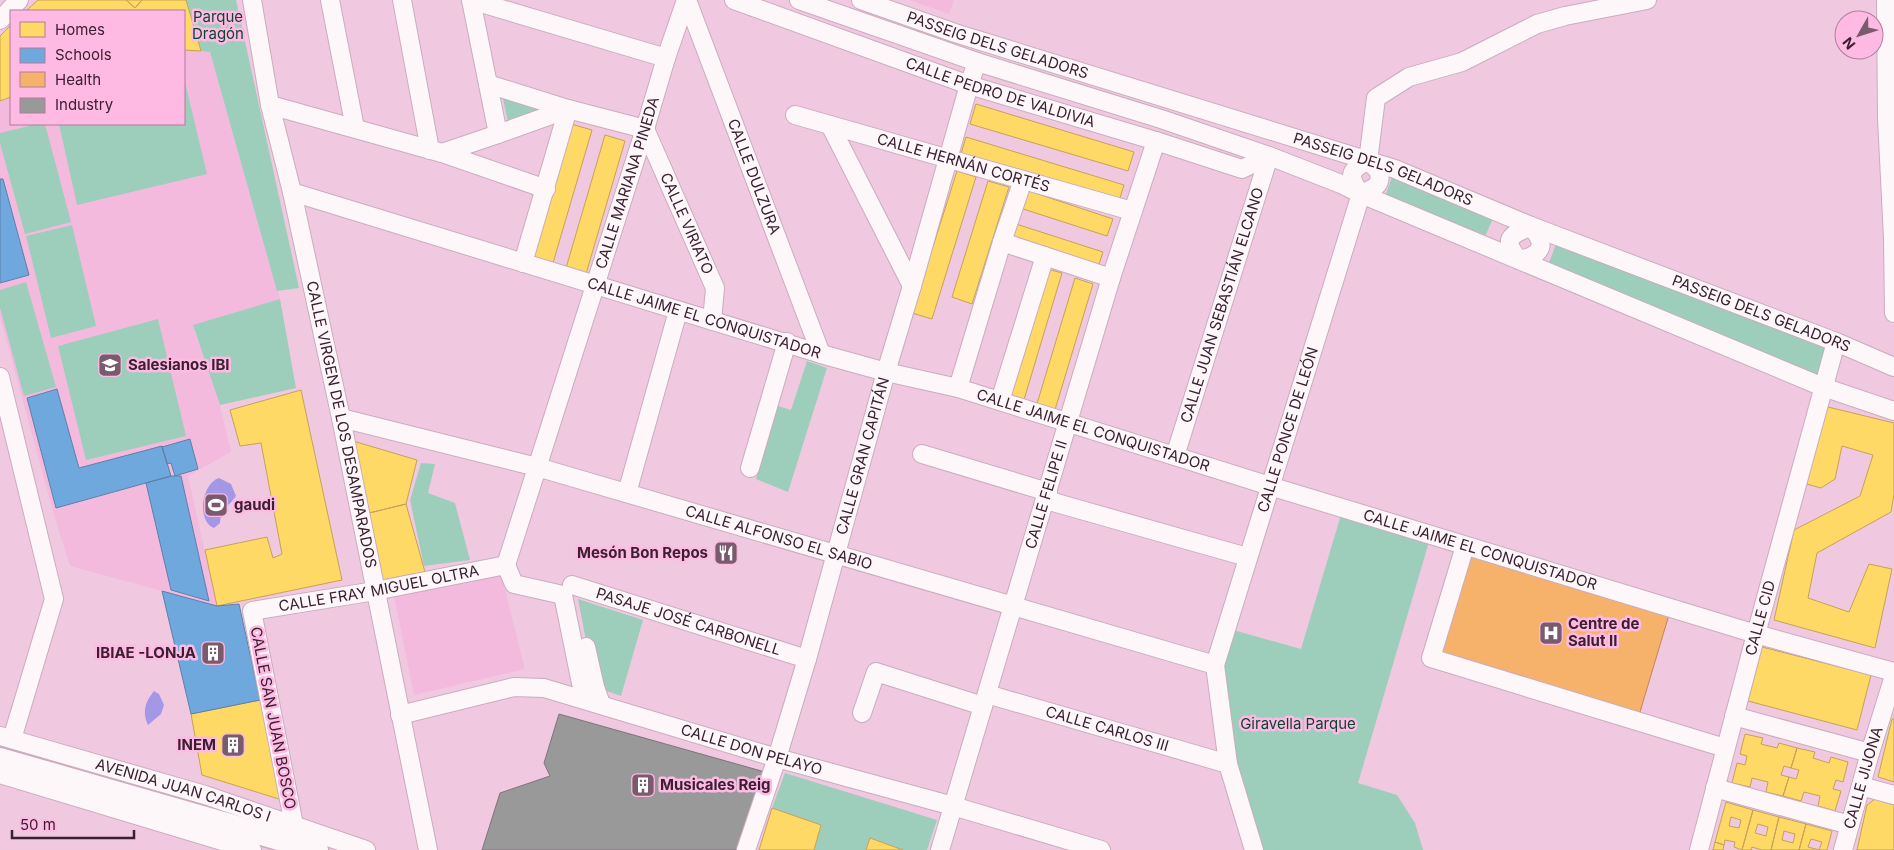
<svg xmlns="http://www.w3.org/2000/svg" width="1894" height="850" font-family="Inter,sans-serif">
<rect width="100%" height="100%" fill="#f0c9e0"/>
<path fill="#f4badd" d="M 909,0 L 954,0 L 949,14 Z
M 184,50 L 210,52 L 280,299 L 193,326 L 220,405 L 231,452 L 188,476 L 217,606 L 70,566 L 53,512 L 0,317 L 0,101 L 11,97 L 11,124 L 184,124 Z
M 499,566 L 525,669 L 414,695 L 392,587 Z"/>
<path fill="#9ccebb" d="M 186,0 L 236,0 L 299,288 L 277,291 L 210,52 L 201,51 Z
M 184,78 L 207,174 L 77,205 L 59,124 L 184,124 Z
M 502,94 L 547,107 L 508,122 Z
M 37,124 L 45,124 L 71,222 L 25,234 L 0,143 L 0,133 Z
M 1395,169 L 1496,212 L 1482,243 L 1383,202 Z
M 72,225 L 96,326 L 51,338 L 26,236 Z
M 1559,237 L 1836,342 L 1823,387 L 1546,270 Z
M 26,282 L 56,387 L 24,396 L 0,308 L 0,290 Z
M 280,299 L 296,388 L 220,405 L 193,325 Z
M 158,319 L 186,436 L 86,460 L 58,346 Z
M 807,361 L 827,368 L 788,492 L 756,479 L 778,406 L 791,410 Z
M 421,463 L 435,464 L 428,493 L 455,503 L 470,560 L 424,566 L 410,500 Z
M 1343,508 L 1431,535 L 1358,783 L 1397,795 L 1415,823 L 1423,850 L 1254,850 L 1215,665 L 1226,628 L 1301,649 Z
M 578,599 L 643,620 L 621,696 L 595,687 Z
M 785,773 L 937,820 L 927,850 L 903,850 L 870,839 L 866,850 L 814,850 L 821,825 L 772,808 Z"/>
<path fill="#a497e6" d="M 219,478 L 231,484 L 236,496 C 228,508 221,507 220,523 L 214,528 C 196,521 202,483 219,478 Z
M 154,691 L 159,694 L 164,705 L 161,714 L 148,725 C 142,712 145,702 154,691 Z"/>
<path fill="#ffd966" stroke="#c4a256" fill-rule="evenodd" d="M 38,0 L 126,0 L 135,8 L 142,0 L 186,0 L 201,51 L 184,50 L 184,11 L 26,11 Z
M 126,0 L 142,0 L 135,8 Z
M 11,25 L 11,97 L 0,101 L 0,36 Z
M 976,104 L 1134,152 L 1128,171 L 970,124 Z
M 571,124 L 592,130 L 553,263 L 532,257 Z
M 605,135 L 625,141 L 586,274 L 566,268 Z
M 966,137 L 1124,185 L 1118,204 L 960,157 Z
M 957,171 L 976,177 L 932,319 L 912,313 Z
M 988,181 L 1009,187 L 972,304 L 952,297 Z
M 1023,189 L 1113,219 L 1107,236 L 1017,207 Z
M 1013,223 L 1103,252 L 1097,270 L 1007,240 Z
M 1044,268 L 1062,273 L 1023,403 L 1005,397 Z
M 1075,278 L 1093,284 L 1054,413 L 1036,407 Z
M 301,390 L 342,580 L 217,606 L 205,550 L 267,537 L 273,558 L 282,554 L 261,443 L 240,446 L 230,410 Z
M 1828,407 L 1894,423 L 1894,494 L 1891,512 L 1817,553 L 1808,598 L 1849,612 L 1869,564 L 1892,569 L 1875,648 L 1774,620 L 1794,530 L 1860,496 L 1873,455 L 1842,446 L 1835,479 L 1821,488 L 1803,483 Z
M 353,441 L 417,460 L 406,504 L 365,514 Z
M 406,504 L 425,572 L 377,581 L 365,514 Z
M 1762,647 L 1871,675 L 1857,730 L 1748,701 Z
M 260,700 L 282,800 L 202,775 L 191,714 Z
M 1892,719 L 1894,719 L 1894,782 L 1878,777 Z
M 1745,734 L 1763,738 L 1761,744 L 1777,748 L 1779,743 L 1797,748 L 1791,768 L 1784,766 L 1781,775 L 1789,777 L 1783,796 L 1766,792 L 1768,782 L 1752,778 L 1750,787 L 1732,783 L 1737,763 L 1745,765 L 1747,756 L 1740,754 Z
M 1797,748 L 1815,752 L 1813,758 L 1829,763 L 1831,757 L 1848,762 L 1843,782 L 1836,780 L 1833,789 L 1841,791 L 1835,811 L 1818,806 L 1820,796 L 1804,792 L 1801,801 L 1783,796 L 1789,777 L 1796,779 L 1799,770 L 1791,768 Z
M 1875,799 L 1894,805 L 1894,850 L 1857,850 L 1867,805 Z
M 1726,802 L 1753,810 L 1742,850 L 1734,847 L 1735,842 L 1725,840 L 1724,845 L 1715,842 ZM 1731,817 L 1741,820 L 1739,828 L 1729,826 Z
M 772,808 L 821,825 L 814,850 L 759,850 Z
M 1753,810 L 1779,817 L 1771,850 L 1762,850 L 1752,847 L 1751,850 L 1742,850 ZM 1758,824 L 1768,827 L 1766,836 L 1755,833 Z
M 1779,817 L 1806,824 L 1799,850 L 1771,850 ZM 1784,831 L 1795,834 L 1793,843 L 1782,840 Z
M 1806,824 L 1832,831 L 1827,850 L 1819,850 L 1822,842 L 1811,839 L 1808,847 L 1819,850 L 1799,850 Z
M 870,838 L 903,850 L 866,850 Z
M 1715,842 L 1724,845 L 1723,850 L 1713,850 Z"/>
<path fill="#6fa8dc" stroke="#5f7fa9" d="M 0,179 L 3,179 L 29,275 L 0,283 Z
M 57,389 L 79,468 L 162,446 L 171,476 L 56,508 L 27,398 Z
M 190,439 L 198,469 L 175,476 L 171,463 L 167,464 L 162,447 Z
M 171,476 L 181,476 L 209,601 L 171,590 L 146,483 Z
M 162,591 L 217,606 L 239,604 L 260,700 L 191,714 Z"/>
<path fill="#f6b26b" stroke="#be865a" d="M 1465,546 L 1671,608 L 1637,722 L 1431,658 Z"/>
<path fill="#999" stroke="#7c757a" d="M 559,714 L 765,772 L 739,850 L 482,850 L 500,793 L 550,776 L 544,763 Z"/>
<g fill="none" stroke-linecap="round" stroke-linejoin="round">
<g stroke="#caacbe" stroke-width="20">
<g id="minor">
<path id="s1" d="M 252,0 L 270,105 L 292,192 L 341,418 L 428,850"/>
<path d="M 330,0 L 355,128"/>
<path d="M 402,0 L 430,150"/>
<path d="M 471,0 L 666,58"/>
<path d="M 471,0 L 498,134"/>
<path id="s2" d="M 687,0 L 821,354"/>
<path id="s3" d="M 734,0 L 969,85 L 1156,141 L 1242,169 L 1269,156"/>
<path d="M 799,0 L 977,62 L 1161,119 L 1269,156 L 1341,184 L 1361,194 L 1823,387 L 1894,411"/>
<path id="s4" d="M 861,0 L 955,33 L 1395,169 L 1531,226 L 1836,342 L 1894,367"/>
<path d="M 1886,0 L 1887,119 L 1893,238 L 1894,313"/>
<path d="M 0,20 L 19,0"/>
<path d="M 488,84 L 568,109 L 523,263"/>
<path id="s5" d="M 270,105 L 442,153 L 498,134 L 568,109 L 645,129 L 715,288 L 712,321"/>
<path id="s6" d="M 795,115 L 1132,211"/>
<path d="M 830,125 L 912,286"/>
<path d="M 442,153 L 546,189"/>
<path d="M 1368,161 L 1376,98 L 1409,77 L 1462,62 L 1537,24 L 1565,16 L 1647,0"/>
<path id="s7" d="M 292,192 L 821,354 L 886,372 L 958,388 L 1270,486 L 1756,634 L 1894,672"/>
<path d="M 1361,194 C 1372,189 1384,186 1378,170 L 1368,161"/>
<path d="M 1361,194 C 1349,178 1347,170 1368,161"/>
<path d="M 1531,226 C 1533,230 1536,232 1538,236 C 1547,251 1531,258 1519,260 C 1501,239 1511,235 1531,226 Z"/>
<path d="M 1002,242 L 1111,278"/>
<path d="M 0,377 L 54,599 L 12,739"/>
<path d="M 958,388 L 1002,242 L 1023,180"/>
<path d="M 1000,401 L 1045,256"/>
<path id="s8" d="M 341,418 L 537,467 L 1215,665"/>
<path d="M 922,454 L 1048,492"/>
<path id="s9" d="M 1175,456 L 1269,156"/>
<path d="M 750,468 L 787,342"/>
<path d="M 627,493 L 678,311"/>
<path d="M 1046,500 L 1247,557"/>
<path d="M 1465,546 L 1431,658 L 1725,748"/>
<path id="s10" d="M 506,565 L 645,129 L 666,58 L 686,0"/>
<path d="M 506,565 L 514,584 L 563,595 L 584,698"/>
<path id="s11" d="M 572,585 L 807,659"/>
<path d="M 586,647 L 595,687 L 601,704"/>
<path id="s12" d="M 987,694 L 1228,764"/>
<path d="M 862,713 L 876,672 L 983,706"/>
<path id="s13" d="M 400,715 L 514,687 L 544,688 L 777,758 L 953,806 L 1101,850"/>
<path d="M 1734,716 L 1870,753"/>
<path id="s14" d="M 0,736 L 205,795 L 366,850"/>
<path d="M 0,774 L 252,850"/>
<path d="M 1861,786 L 1894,795"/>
<path d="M 1715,788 L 1850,825"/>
<path id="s15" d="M 291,842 L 294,825 L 252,611 L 375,591 L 506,565"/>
<path id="s16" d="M 746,850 L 777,758 L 807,659 L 886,372 L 912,286 L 969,85 L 977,62"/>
<path id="s17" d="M 940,850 L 1111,278 L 1156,141"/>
<path id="s18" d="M 1254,850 L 1228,764 L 1215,665 L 1361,194"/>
<path id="s19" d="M 1699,850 L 1756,634 L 1836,342"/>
<path id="s20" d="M 1843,850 L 1870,753 L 1894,676"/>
</g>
</g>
<g stroke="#caacbe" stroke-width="25">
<path id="major" d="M 0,759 L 317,850"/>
</g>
<use href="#minor" stroke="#fdf7fa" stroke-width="18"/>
<use href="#major" stroke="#fdf7fa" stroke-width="22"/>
</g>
<defs>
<g id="school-square" transform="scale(1.25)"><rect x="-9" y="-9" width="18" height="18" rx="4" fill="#7a5b6e" stroke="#ffbae4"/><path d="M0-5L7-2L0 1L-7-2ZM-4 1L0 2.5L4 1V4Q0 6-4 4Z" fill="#fff"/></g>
<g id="stadium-square" transform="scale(1.25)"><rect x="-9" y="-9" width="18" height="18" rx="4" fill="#7a5b6e" stroke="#ffbae4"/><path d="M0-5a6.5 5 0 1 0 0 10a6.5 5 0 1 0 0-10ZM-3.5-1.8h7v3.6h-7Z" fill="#fff"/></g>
<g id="restaurant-square" transform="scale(1.25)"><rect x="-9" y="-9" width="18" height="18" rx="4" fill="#7a5b6e" stroke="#ffbae4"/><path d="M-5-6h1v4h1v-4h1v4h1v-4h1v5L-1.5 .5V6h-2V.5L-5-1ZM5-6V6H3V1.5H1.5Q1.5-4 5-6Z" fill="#fff"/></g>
<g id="hospital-square" transform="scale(1.25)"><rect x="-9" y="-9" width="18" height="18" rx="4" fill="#7a5b6e" stroke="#ffbae4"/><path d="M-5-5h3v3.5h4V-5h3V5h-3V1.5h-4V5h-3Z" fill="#fff"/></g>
<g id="building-square" transform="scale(1.25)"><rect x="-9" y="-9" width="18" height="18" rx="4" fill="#7a5b6e" stroke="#ffbae4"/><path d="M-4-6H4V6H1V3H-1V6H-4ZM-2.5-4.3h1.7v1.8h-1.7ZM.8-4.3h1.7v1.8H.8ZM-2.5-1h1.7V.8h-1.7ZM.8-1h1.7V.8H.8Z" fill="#fff"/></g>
</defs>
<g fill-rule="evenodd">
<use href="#school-square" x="110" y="365"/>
<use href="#stadium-square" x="216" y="505"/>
<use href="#restaurant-square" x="726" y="553"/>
<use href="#hospital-square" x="1551" y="633"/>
<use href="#building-square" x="213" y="653"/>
<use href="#building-square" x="233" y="745"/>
<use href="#building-square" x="643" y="785"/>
</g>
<g text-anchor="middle" stroke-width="5" stroke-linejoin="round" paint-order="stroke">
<g font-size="15" fill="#08462f" stroke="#ffbae4">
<text x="218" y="22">Parque<tspan x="218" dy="17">Dragón</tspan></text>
<text x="1298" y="729">Giravella Parque</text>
</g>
<g font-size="15" fill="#3a2031" stroke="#ffbae4">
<text dy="5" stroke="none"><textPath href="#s4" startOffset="144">PASSEIG DELS GELADORS</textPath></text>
<text dy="5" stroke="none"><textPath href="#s3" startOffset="282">CALLE PEDRO DE VALDIVIA</textPath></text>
<text dy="5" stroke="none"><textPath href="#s6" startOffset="175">CALLE HERNÁN CORTÉS</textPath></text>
<text dy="5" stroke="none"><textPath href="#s4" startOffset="549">PASSEIG DELS GELADORS</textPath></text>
<text dy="5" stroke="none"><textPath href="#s2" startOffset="189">CALLE DULZURA</textPath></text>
<text dy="5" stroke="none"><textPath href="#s10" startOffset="401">CALLE MARIANA PINEDA</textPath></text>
<text dy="5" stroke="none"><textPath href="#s5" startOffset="495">CALLE VIRIATO</textPath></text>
<text dy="5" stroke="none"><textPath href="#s9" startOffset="158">CALLE JUAN SEBASTIÁN ELCANO</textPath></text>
<text dy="5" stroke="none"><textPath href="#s4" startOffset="954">PASSEIG DELS GELADORS</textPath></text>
<text dy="5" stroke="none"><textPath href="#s7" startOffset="431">CALLE JAIME EL CONQUISTADOR</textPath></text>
<text dy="5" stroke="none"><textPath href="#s1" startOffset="434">CALLE VIRGEN DE LOS DESAMPARADOS</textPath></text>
<text dy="5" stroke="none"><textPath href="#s18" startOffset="436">CALLE PONCE DE LEÓN</textPath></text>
<text dy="5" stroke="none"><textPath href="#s7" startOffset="836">CALLE JAIME EL CONQUISTADOR</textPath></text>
<text dy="5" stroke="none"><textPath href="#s16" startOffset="411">CALLE GRAN CAPITÁN</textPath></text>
<text dy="5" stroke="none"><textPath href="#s17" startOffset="371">CALLE FELIPE II</textPath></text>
<text dy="5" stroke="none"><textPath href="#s8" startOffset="454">CALLE ALFONSO EL SABIO</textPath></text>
<text dy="5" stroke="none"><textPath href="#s7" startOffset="1241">CALLE JAIME EL CONQUISTADOR</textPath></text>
<text dy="5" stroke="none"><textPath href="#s15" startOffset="364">CALLE FRAY MIGUEL OLTRA</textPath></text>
<text dy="5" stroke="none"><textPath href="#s19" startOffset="240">CALLE CID</textPath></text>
<text dy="5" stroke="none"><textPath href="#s11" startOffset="122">PASAJE JOSÉ CARBONELL</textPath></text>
<text transform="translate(273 718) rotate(79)" y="5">CALLE SAN JUAN BOSCO</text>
<text dy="5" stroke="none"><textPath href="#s12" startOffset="125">CALLE CARLOS III</textPath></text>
<text dy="5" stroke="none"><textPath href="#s13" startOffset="364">CALLE DON PELAYO</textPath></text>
<text dy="5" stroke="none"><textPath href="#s20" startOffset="75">CALLE JIJONA</textPath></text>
<text dy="5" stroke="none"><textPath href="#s14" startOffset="191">AVENIDA JUAN CARLOS I</textPath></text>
</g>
<g font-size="15" font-weight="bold" fill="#3a2031" stroke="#ffbae4" text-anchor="start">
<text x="128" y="370">Salesianos IBI</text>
<text x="234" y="510">gaudi</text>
<text x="708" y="558" text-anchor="end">Mesón Bon Repos</text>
<text x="1568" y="629">Centre de<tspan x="1568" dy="17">Salut II</tspan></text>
<text x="196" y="658" text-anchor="end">IBIAE -LONJA</text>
<text x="216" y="750" text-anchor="end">INEM</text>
<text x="660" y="790">Musicales Reig</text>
</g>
</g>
<rect x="10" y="10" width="175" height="115" fill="#ffbae4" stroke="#b07c9c"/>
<rect x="20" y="22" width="25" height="15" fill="#ffd966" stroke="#b07c9c"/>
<text x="55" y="35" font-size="15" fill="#3a2031">Homes</text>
<rect x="20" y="48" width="25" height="15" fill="#6fa8dc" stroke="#b07c9c"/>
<text x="55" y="60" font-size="15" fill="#3a2031">Schools</text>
<rect x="20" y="72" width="25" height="15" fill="#f6b26b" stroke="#b07c9c"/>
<text x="55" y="85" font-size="15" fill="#3a2031">Health</text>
<rect x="20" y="98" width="25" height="15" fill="#999999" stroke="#b07c9c"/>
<text x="55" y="110" font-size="15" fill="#3a2031">Industry</text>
<g transform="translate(1859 35) rotate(231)"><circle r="24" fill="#ffbae4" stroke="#b07c9c"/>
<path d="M0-4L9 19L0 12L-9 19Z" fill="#7a5b6e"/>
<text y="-8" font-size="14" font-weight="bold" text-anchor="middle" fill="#3a2031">N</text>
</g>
<path d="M12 830v8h122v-8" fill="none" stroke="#3a2031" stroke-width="2.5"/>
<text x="20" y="830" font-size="15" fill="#3a2031" stroke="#ffbae4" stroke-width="4" paint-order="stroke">50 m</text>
</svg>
